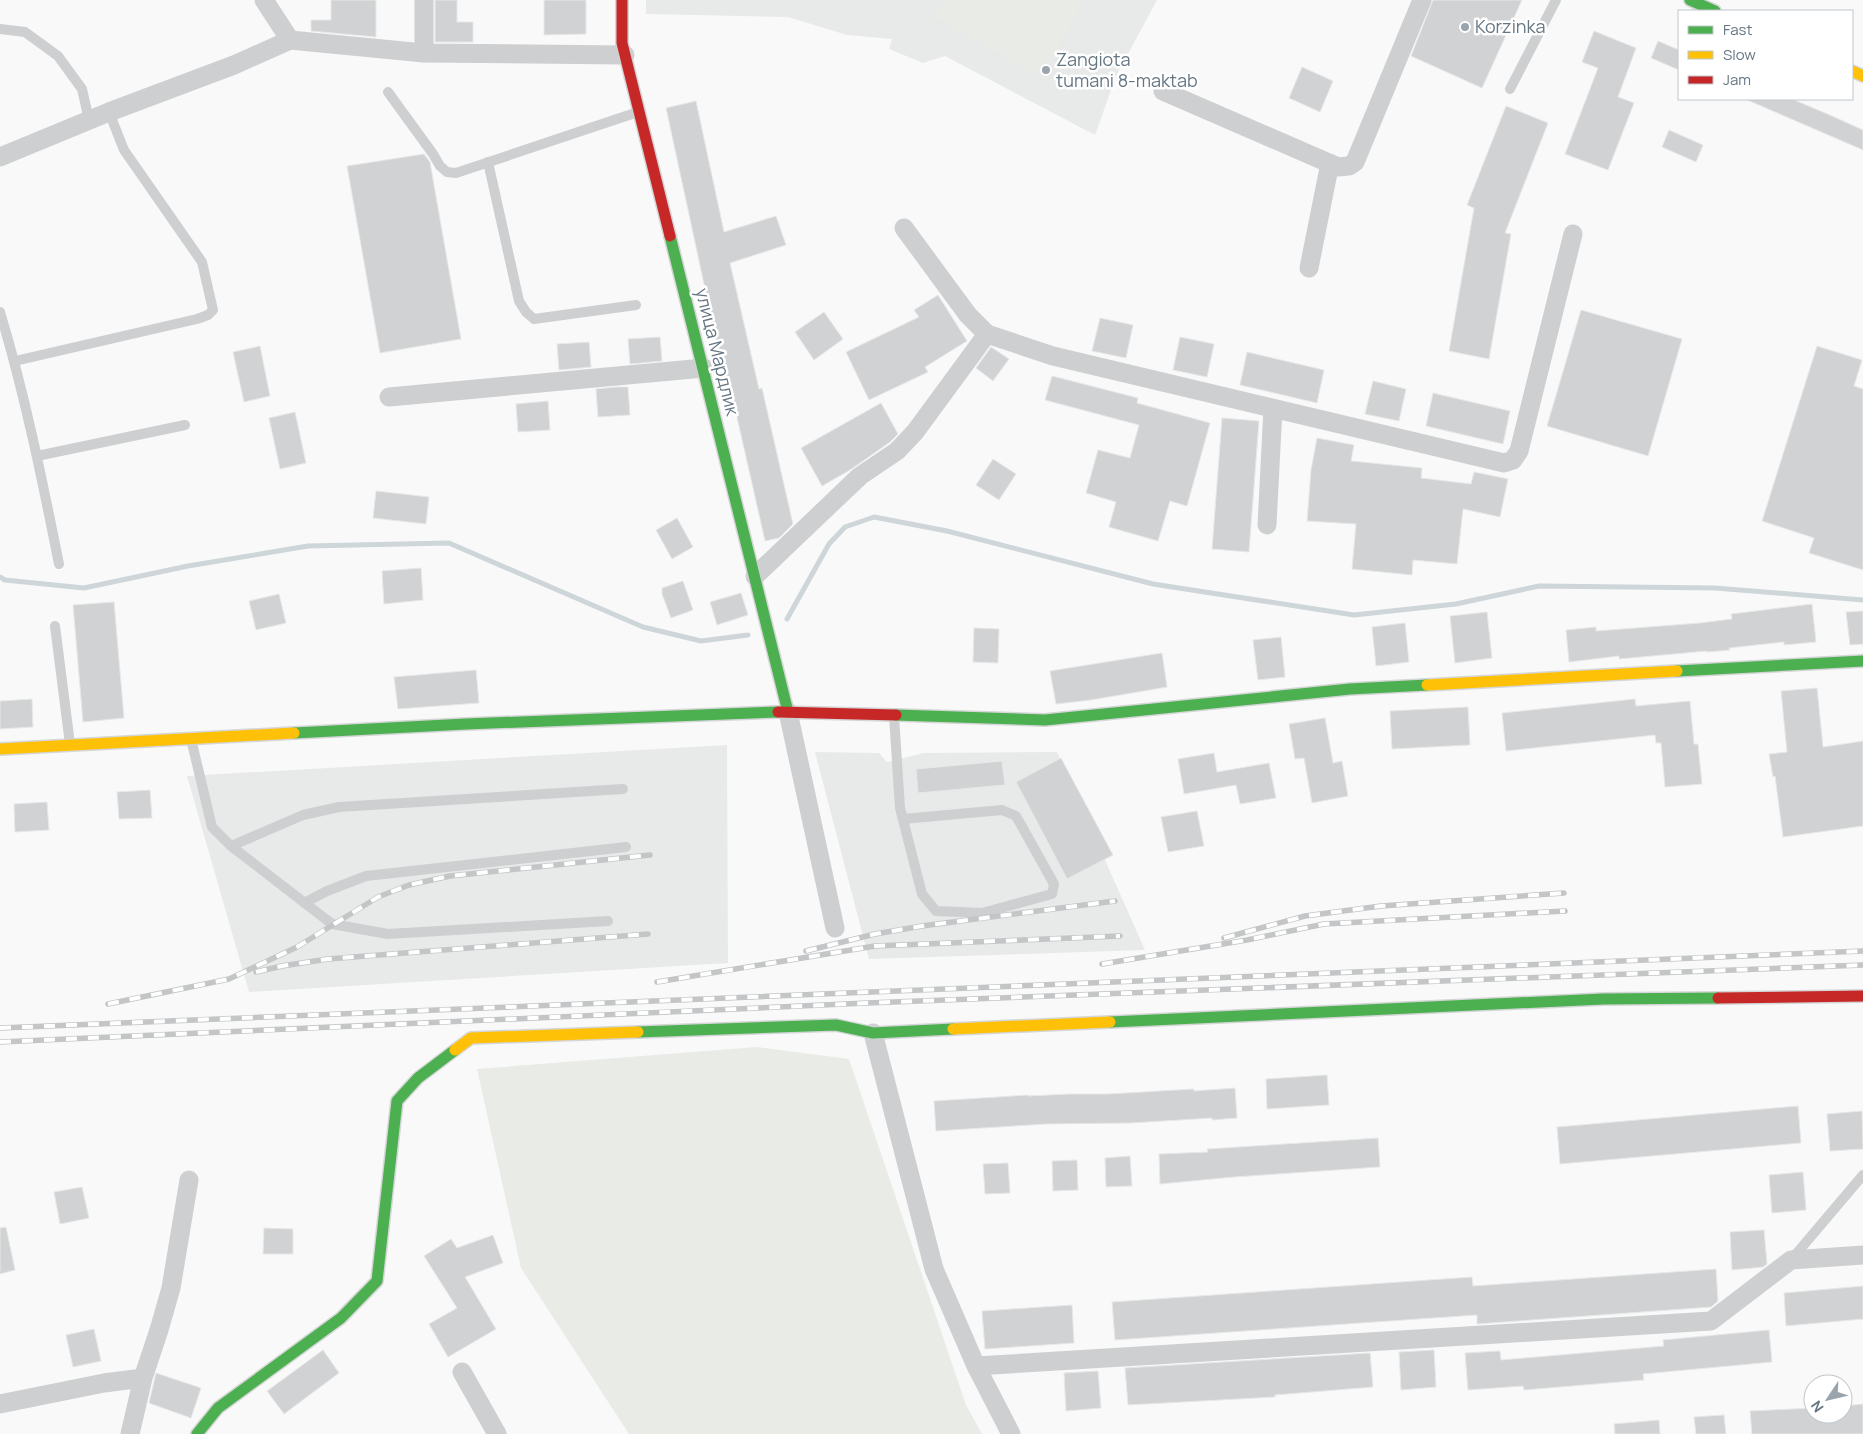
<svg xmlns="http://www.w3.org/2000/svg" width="1863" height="1434" font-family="Manrope,sans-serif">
<rect width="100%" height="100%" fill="#f9f9f9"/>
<path fill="#e8e9e9" d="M 646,0 L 1157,0 L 1116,76 L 1095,135 L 945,56 L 923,63 L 889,49 L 892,39 L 847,35 L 788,17 L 646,14 Z
M 727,745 L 728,963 L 249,992 L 187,776 Z
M 815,752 L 879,753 L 887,762 L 924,753 L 1057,752 L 1145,950 L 869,959 Z"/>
<path fill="#e8ebe6" d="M 944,0 L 1085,0 L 1041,78 L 934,17 Z
M 757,1047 L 849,1059 L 966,1405 L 982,1434 L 629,1434 L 521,1268 L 477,1069 Z"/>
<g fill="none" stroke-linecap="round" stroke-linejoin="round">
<path stroke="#ced6d9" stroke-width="5" d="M 0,577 L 5,580 L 84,588 L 188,566 L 308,546 L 449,543 L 643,627 L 701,641 L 748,635
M 787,619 L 829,544 L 845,527 L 874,517 L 947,531 L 1153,584 L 1354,615 L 1456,604 L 1539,586 L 1715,588 L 1863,600"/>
</g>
<path fill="#d0d2d3" stroke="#e8e8e8" d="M 331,0 L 376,0 L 376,37 L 311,31 L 311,20 L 331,20 Z
M 435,0 L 457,0 L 457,22 L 473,22 L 473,42 L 435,42 Z
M 544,0 L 586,0 L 586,34 L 544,35 Z
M 1433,0 L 1522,0 L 1482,88 L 1411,56 Z
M 1594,31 L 1636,48 L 1618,97 L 1634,103 L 1608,170 L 1565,154 L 1598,68 L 1582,62 Z
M 1658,41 L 1679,50 L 1679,70 L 1651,58 Z
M 1302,67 L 1333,81 L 1320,112 L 1289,98 Z
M 1745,99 L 1792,99 L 1832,116 L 1863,130 L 1863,150 Z
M 696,101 L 724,232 L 776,216 L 786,245 L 730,263 L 759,389 L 762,388 L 793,524 L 779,538 L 765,541 L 729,382 L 726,383 L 715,335 L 666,108 Z
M 1506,106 L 1548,123 L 1505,233 L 1511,234 L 1489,359 L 1449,351 L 1474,208 L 1467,205 Z
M 1669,130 L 1703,145 L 1696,162 L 1662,147 Z
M 424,154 L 430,162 L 461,339 L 380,353 L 347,166 Z
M 938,295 L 967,341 L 925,367 L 928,372 L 869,400 L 846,352 L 919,317 L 914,310 Z
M 1581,310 L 1682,339 L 1648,456 L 1547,426 Z
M 824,312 L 843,339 L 814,360 L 795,332 Z
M 1100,318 L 1133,325 L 1126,358 L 1092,351 Z
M 660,337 L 662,361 L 630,364 L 628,339 Z
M 1180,337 L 1214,344 L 1207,377 L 1173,370 Z
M 589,342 L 591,367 L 559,370 L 557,344 Z
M 260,346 L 270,396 L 244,402 L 233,352 Z
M 1817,346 L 1862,360 L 1854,386 L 1863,389 L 1863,570 L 1809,553 L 1814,538 L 1762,521 Z
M 991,347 L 1009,359 L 993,381 L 976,368 Z
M 1247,352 L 1324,370 L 1317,403 L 1240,385 Z
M 1052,376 L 1138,398 L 1137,403 L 1210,423 L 1187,506 L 1170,501 L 1158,541 L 1109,527 L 1116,502 L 1086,493 L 1098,450 L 1130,458 L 1139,425 L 1045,400 Z
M 1373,381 L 1406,389 L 1399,421 L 1365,414 Z
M 616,387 L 628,387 L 630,415 L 598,417 L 596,389 Z
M 1433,393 L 1510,411 L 1503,444 L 1426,426 Z
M 548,401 L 550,430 L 518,432 L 516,404 Z
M 881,403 L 898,434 L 890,442 L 850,470 L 822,486 L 801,448 Z
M 295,412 L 306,463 L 280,469 L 269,418 Z
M 1222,418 L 1259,421 L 1249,552 L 1212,549 Z
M 1317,438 L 1354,445 L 1351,461 L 1422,468 L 1421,478 L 1471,484 L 1474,472 L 1508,479 L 1500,517 L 1463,509 L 1457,564 L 1413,560 L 1412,575 L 1352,569 L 1356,524 L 1307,521 L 1311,470 Z
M 993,459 L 1016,474 L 999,500 L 976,485 Z
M 376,491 L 429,497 L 426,524 L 373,518 Z
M 677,518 L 693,547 L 672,559 L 656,530 Z
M 421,568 L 423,600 L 384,604 L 382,571 Z
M 683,581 L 693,610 L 671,618 L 662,594 L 662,588 Z
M 741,593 L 748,615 L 717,625 L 710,602 Z
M 279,594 L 286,623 L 256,630 L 249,601 Z
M 114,602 L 124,718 L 83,722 L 73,605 Z
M 1812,604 L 1816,642 L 1784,645 L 1784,642 L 1729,648 L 1730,650 L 1707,652 L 1707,651 L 1619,659 L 1619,656 L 1569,662 L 1566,630 L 1596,627 L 1596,631 L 1700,623 L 1732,619 L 1731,614 Z
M 1863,611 L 1863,644 L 1850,645 L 1846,612 Z
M 1487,612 L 1492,658 L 1455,663 L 1450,616 Z
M 1405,623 L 1409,662 L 1376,666 L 1372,627 Z
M 974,628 L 999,629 L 998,663 L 973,662 Z
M 1281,637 L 1285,677 L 1258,680 L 1253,640 Z
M 1162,653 L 1167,687 L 1091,700 L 1056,704 L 1050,671 Z
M 476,670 L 479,703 L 398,709 L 394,677 Z
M 1817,688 L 1823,747 L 1863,741 L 1863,826 L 1783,837 L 1775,776 L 1773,777 L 1769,754 L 1787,752 L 1781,691 Z
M 32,699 L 33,727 L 0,729 L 0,701 Z
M 1635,699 L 1636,706 L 1690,701 L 1694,744 L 1698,744 L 1702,784 L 1665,787 L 1661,743 L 1656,743 L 1655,735 L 1506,751 L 1502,713 Z
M 1468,707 L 1470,745 L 1392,749 L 1390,711 Z
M 1325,718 L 1333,763 L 1342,761 L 1348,796 L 1312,803 L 1304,758 L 1295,759 L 1289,724 Z
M 1214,753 L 1217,772 L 1269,763 L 1276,798 L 1240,804 L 1236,785 L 1184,794 L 1178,759 Z
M 1061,758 L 1113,855 L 1067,879 L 1016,782 Z
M 1002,761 L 1005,785 L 918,793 L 916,769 Z
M 150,790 L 152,818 L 119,819 L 117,792 Z
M 47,802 L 49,830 L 15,832 L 14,804 Z
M 1197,811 L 1204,846 L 1168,852 L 1161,817 Z
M 1327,1075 L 1329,1105 L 1267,1109 L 1266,1079 Z
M 1235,1088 L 1237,1118 L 1212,1120 L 1212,1118 L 1131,1123 L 1046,1124 L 936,1131 L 934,1101 L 1028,1095 L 1028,1096 L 1070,1094 L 1108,1094 L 1194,1089 L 1194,1091 Z
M 1798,1106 L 1801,1143 L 1560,1164 L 1557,1127 Z
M 1862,1111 L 1863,1149 L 1830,1151 L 1827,1114 Z
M 1378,1138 L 1380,1167 L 1234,1177 L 1160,1184 L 1159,1154 L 1208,1152 L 1207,1149 Z
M 1130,1156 L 1132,1186 L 1106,1187 L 1105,1158 Z
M 1077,1160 L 1078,1190 L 1053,1191 L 1052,1161 Z
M 1008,1163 L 1010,1193 L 985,1194 L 983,1164 Z
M 1803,1172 L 1806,1210 L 1772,1213 L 1769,1175 Z
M 82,1187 L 89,1218 L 60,1224 L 54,1192 Z
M 6,1227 L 15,1270 L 0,1274 L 0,1228 Z
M 264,1228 L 293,1229 L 293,1254 L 263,1254 Z
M 1764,1230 L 1767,1264 L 1763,1267 L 1732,1270 L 1730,1232 Z
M 493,1235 L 503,1263 L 465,1277 L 496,1329 L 448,1357 L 429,1324 L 457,1308 L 424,1256 L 451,1239 L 457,1248 Z
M 1716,1269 L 1718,1301 L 1711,1307 L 1477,1324 L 1477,1315 L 1115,1340 L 1112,1302 L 1472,1277 L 1473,1286 Z
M 1863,1286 L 1863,1319 L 1786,1326 L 1784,1293 Z
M 1072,1305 L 1074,1343 L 985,1349 L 982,1311 Z
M 94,1329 L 101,1361 L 73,1367 L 66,1335 Z
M 1769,1330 L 1772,1362 L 1643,1374 L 1644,1380 L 1524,1390 L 1523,1386 L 1468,1390 L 1465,1353 L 1500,1351 L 1501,1360 L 1664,1346 L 1663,1340 Z
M 323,1350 L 339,1373 L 284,1414 L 267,1391 Z
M 1434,1350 L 1436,1387 L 1401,1390 L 1399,1352 Z
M 1370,1353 L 1373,1387 L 1275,1395 L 1275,1397 L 1128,1405 L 1125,1368 Z
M 1098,1371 L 1101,1408 L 1066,1411 L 1064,1373 Z
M 156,1373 L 201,1388 L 191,1418 L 149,1403 Z
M 1863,1404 L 1863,1434 L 1752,1434 L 1750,1411 L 1813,1408 L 1813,1414 L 1843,1414 L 1843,1406 Z
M 1724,1415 L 1726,1434 L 1696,1434 L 1694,1417 Z
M 1659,1420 L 1660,1434 L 1615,1434 L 1614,1424 Z"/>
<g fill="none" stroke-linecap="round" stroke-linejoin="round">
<g stroke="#d5d6d7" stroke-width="14">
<path id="fast" d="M 1690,0 L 1715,11
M 670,236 L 788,712
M 1677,671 L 1863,661
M 896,715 L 1045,720 L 1350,689 L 1427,685
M 294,733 L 466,724 L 778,712
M 1110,1022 L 1603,999 L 1718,998
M 638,1032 L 836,1025 L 873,1033 L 953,1029
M 197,1434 L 218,1408 L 341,1318 L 377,1281 L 397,1101 L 418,1078 L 455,1050"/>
</g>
<g stroke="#d5d6d7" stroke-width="14">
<path id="slow" d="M 1852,71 L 1863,76
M 1427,685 L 1677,671
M 0,749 L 294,733
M 953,1029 L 1110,1022
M 455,1050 L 471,1038 L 638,1032"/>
</g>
<g stroke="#d5d6d7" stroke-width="14">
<path id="jam" d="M 622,0 L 622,43 L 670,236
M 778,712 L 896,715
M 1718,998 L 1863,996"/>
</g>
<path stroke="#cecfd0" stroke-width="10" d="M 0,29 L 25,32 L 58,56 L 82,89 L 89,120
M 1510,89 L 1556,0
M 388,92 L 433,154 L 440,166 L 447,172 L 456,173 L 638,112
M 488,162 L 519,301 L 526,312 L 534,319 L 636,305
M 0,312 C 25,395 42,479 59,564
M 15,361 L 197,319 L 208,315 L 213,310 L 202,262 L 124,150 L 109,112
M 37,456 L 185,425
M 55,626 L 70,744
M 894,716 L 900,808 L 922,894 L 936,911 L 982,913 L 1052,894 L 1054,884 L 1016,816 L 1002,810 L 903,819
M 191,739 L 212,827 L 231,846 L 332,924 L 388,934 L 608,921
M 231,846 L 303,815 L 339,807 L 623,789
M 304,903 L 327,891 L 366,876 L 626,847
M 1791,1260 L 1863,1175"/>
<path stroke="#cecfd0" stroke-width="19" d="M 264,0 L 290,40
M 424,0 L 424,53
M 1163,91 L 1338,167 L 1349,166 L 1355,162 L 1422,0
M 0,157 L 109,112 L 234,65 L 290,40 L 424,53 L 625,55
M 904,228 L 968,315 L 987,334 L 1053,356 L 1504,463 L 1513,460 L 1519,451 L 1573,234
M 1309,268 L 1330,163
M 389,397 L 704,368
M 1267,525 L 1273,408
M 755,576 L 860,476 L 897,451 L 915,432 L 987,334
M 788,712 L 835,928
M 873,1033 L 934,1269 L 976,1366 L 1011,1434
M 976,1366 L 1711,1321 L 1791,1260 L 1863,1255
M 462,1372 L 497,1434
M 0,1404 L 104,1383 L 143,1378
M 130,1434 L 143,1378 L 159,1330 L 171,1288 L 189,1180"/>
<use href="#fast" stroke="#4caf50" stroke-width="11"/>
<use href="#slow" stroke="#ffc107" stroke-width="11"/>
<use href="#jam" stroke="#c62828" stroke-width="11"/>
<g stroke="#c3c5c6" stroke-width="5.5">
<path id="rail" d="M 1224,938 L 1305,916 L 1381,906 L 1564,893
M 806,951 L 875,934 L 922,926 L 1115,901
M 1102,964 L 1247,940 L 1324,924 L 1565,911
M 256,972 L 282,966 L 328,959 L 648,934
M 657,982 L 875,946 L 1120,936
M 108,1004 L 229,979 L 297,947 L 378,897 L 409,885 L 450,876 L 650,855
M 0,1028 L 1863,951
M 0,1042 L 867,1003 L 1863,965"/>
</g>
<use href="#rail" stroke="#fff" stroke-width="4" stroke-dasharray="11" stroke-linecap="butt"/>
</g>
<g fill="#99a4ac" stroke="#fff" stroke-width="2">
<circle cx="1465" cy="27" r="5"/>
<circle cx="1046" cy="70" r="5"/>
</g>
<g text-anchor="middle" stroke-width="5" stroke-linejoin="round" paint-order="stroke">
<g font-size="18" fill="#657683" stroke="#fff" text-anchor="start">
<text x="1475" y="33">Korzinka</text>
<text x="1056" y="66">Zangiota<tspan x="1056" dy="21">tumani 8-maktab</tspan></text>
</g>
<g font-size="18" fill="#657683" stroke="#fff">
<text transform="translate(717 352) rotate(76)" y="6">улица Мардлик</text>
</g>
</g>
<rect x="1678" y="10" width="175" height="90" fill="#ffffff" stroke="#c1c8cd"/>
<rect x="1688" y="26" width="25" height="8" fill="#4caf50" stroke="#c1c8cd"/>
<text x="1723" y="35" font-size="15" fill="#657683">Fast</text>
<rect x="1688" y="51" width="25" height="8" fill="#ffc107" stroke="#c1c8cd"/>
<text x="1723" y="60" font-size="15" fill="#657683">Slow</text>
<rect x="1688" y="76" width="25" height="8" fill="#c62828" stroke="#c1c8cd"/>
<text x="1723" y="85" font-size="15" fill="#657683">Jam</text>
<g transform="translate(1828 1399) rotate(235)"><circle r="24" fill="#ffffff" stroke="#c1c8cd"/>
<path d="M0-4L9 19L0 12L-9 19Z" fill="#99a4ac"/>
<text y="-8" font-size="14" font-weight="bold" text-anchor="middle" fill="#657683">N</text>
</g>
</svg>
